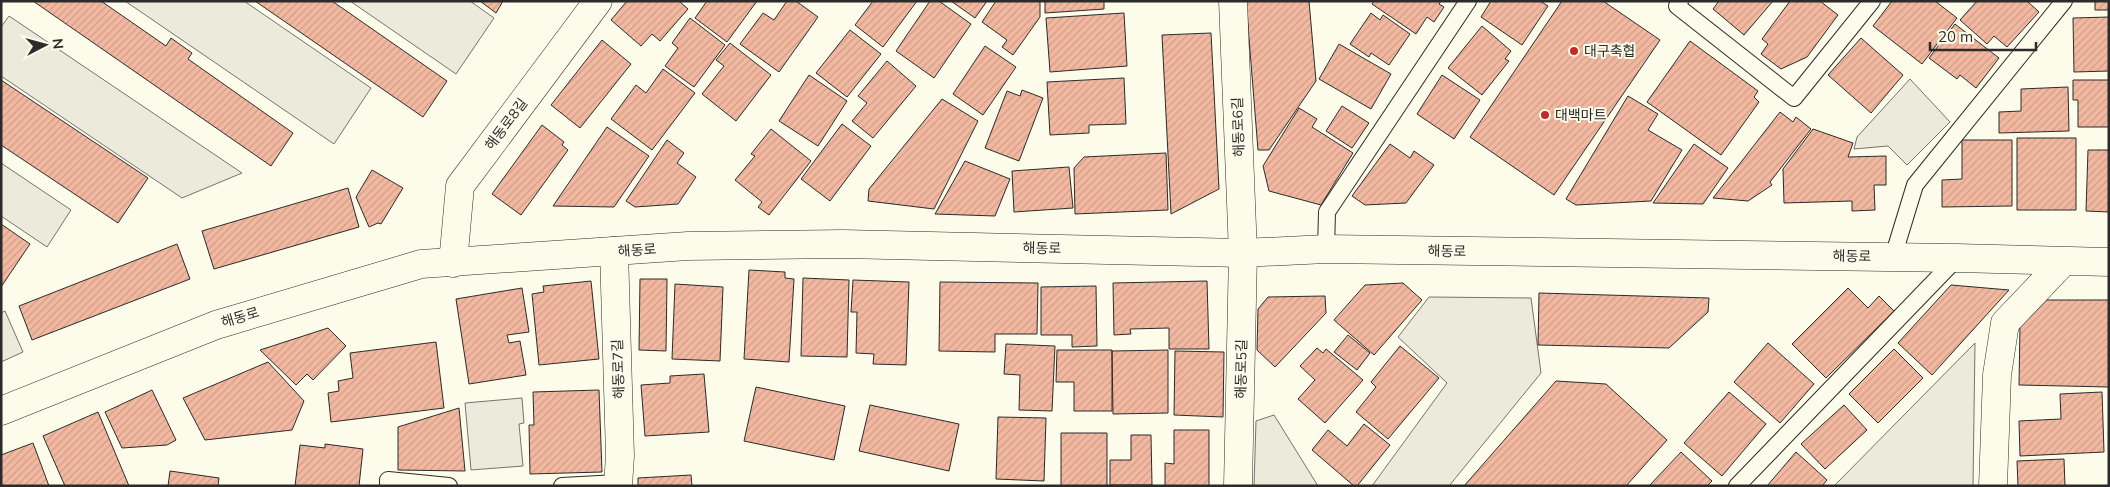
<svg xmlns="http://www.w3.org/2000/svg" width="2110" height="487" font-family="Mulish,'Noto Sans KR',sans-serif">
<defs>
<pattern id="building-hatch" width="6" height="6" patternUnits="userSpaceOnUse" patternTransform="scale(1.25)"><rect width="6" height="6" fill="#f2b8a0"/><path d="M-1 1l2-2M0 6l6-6M5 7l2-2" fill="none" stroke="#d09e8a"/></pattern>
</defs>
<rect width="100%" height="100%" fill="#fdfbea"/>
<path fill="#eceadb" stroke="#74746e" d="M 125,1 L 244,1 L 371,88 L 334,144 Z
M 350,1 L 470,1 L 494,18 L 456,74 Z
M 9,16 L 242,173 L 182,198 L 1,76 L 1,27 Z
M 1910,79 L 1950,122 L 1907,165 L 1888,146 L 1854,149 L 1857,137 Z
M 1,163 L 71,210 L 47,247 L 1,216 Z
M 1429,297 L 1531,298 L 1541,373 L 1449,486 L 1372,486 L 1447,383 L 1398,337 Z
M 5,311 L 23,352 L 1,362 L 1,313 Z
M 1975,343 L 1973,486 L 1834,486 Z
M 522,398 L 524,423 L 519,424 L 523,466 L 471,470 L 465,403 Z
M 1274,415 L 1318,486 L 1254,486 L 1256,421 Z"/>
<path fill="url(#building-hatch)" stroke="#2b2b2b" d="M 33,1 L 101,1 L 166,46 L 171,38 L 192,53 L 188,59 L 293,133 L 271,166 Z
M 255,1 L 332,1 L 447,81 L 423,117 Z
M 480,1 L 503,1 L 496,13 Z
M 627,1 L 679,1 L 688,9 L 660,41 L 652,34 L 641,46 L 611,20 Z
M 707,1 L 757,1 L 727,42 L 695,18 Z
M 787,1 L 796,1 L 818,17 L 779,72 L 740,44 L 763,13 L 774,20 Z
M 873,1 L 917,1 L 883,47 L 855,25 Z
M 930,1 L 939,1 L 971,24 L 934,78 L 896,51 Z
M 951,1 L 987,1 L 975,18 Z
M 996,1 L 1040,1 L 1040,17 L 1013,55 L 1002,47 L 1007,40 L 982,22 Z
M 1045,1 L 1104,1 L 1104,9 L 1045,13 Z
M 1246,1 L 1309,1 L 1316,81 L 1269,150 L 1258,150 Z
M 1374,1 L 1441,1 L 1439,4 L 1444,7 L 1434,22 L 1427,17 L 1416,34 L 1372,4 Z
M 1491,1 L 1540,1 L 1548,6 L 1522,45 L 1481,17 Z
M 1562,1 L 1603,1 L 1660,40 L 1554,195 L 1470,137 Z
M 1719,1 L 1773,1 L 1744,35 L 1713,9 Z
M 1790,1 L 1820,1 L 1838,15 L 1807,57 L 1781,69 L 1761,54 L 1768,44 L 1762,39 Z
M 1892,1 L 1935,1 L 1957,18 L 1922,64 L 1873,26 Z
M 1977,1 L 2027,1 L 2039,12 L 2007,47 L 1994,36 L 1987,44 L 1960,20 Z
M 2095,1 L 2109,1 L 2109,10 L 2095,10 Z
M 1124,13 L 1127,66 L 1050,72 L 1046,18 Z
M 1371,13 L 1380,20 L 1383,15 L 1410,34 L 1389,65 L 1371,53 L 1369,57 L 1350,44 Z
M 2109,17 L 2109,71 L 2074,72 L 2073,18 Z
M 690,18 L 725,45 L 694,87 L 665,66 L 678,48 L 672,43 Z
M 1955,24 L 1999,58 L 1976,88 L 1960,75 L 1957,79 L 1929,58 Z
M 1482,26 L 1511,51 L 1505,59 L 1509,61 L 1482,95 L 1448,68 Z
M 850,30 L 881,54 L 847,97 L 816,73 Z
M 1211,33 L 1219,189 L 1171,214 L 1162,35 Z
M 1861,38 L 1903,75 L 1871,113 L 1828,75 Z
M 602,40 L 631,64 L 580,128 L 551,105 Z
M 1690,41 L 1758,91 L 1754,97 L 1759,102 L 1721,155 L 1647,102 Z
M 730,43 L 771,75 L 736,121 L 702,94 L 724,66 L 716,60 Z
M 1339,44 L 1391,74 L 1371,109 L 1319,79 Z
M 985,46 L 1016,67 L 983,115 L 953,94 Z
M 887,61 L 916,86 L 873,138 L 852,121 L 867,103 L 858,96 Z
M 663,69 L 695,93 L 652,150 L 611,119 L 636,85 L 646,93 Z
M 809,75 L 847,101 L 818,146 L 779,121 Z
M 1442,75 L 1480,100 L 1454,139 L 1417,114 Z
M 1124,78 L 1126,124 L 1089,125 L 1089,133 L 1050,135 L 1047,82 Z
M 1,80 L 148,178 L 118,223 L 1,145 Z
M 2073,80 L 2109,80 L 2109,127 L 2078,127 L 2078,100 L 2073,100 Z
M 2068,87 L 2069,131 L 1999,133 L 1999,112 L 2021,111 L 2021,89 Z
M 1022,90 L 1043,98 L 1019,161 L 985,148 L 1007,91 L 1020,96 Z
M 1628,96 L 1658,114 L 1648,130 L 1682,150 L 1651,201 L 1576,205 L 1566,199 Z
M 942,99 L 978,121 L 934,209 L 868,201 L 869,189 Z
M 1342,106 L 1369,123 L 1352,148 L 1326,131 Z
M 1299,108 L 1317,119 L 1312,127 L 1353,153 L 1321,205 L 1269,191 L 1263,166 Z
M 1780,112 L 1793,122 L 1796,117 L 1811,129 L 1770,182 L 1772,185 L 1748,201 L 1713,198 Z
M 842,124 L 871,146 L 830,201 L 801,179 Z
M 542,125 L 564,142 L 562,145 L 568,150 L 521,215 L 492,194 Z
M 607,127 L 649,156 L 614,207 L 553,206 Z
M 771,129 L 811,161 L 769,215 L 758,207 L 762,202 L 735,180 L 755,156 L 751,154 Z
M 1813,129 L 1853,143 L 1848,157 L 1886,156 L 1886,185 L 1874,185 L 1875,210 L 1852,211 L 1852,201 L 1784,203 L 1783,169 Z
M 2017,138 L 2076,138 L 2076,210 L 2017,210 Z
M 667,140 L 684,153 L 677,163 L 696,177 L 678,204 L 635,207 L 626,201 Z
M 1962,140 L 2012,140 L 2012,206 L 1942,207 L 1942,180 L 1962,179 Z
M 1390,144 L 1410,158 L 1414,151 L 1434,165 L 1406,203 L 1365,205 L 1352,196 Z
M 1694,144 L 1728,168 L 1703,204 L 1653,203 Z
M 2088,150 L 2109,150 L 2109,212 L 2086,211 Z
M 1166,153 L 1168,210 L 1075,214 L 1074,168 L 1084,157 Z
M 965,161 L 1010,179 L 995,216 L 935,214 Z
M 1069,167 L 1073,208 L 1014,212 L 1012,171 Z
M 372,170 L 403,188 L 381,224 L 378,223 L 369,227 L 356,197 Z
M 348,188 L 359,227 L 214,269 L 202,231 Z
M 1,224 L 30,244 L 1,287 Z
M 177,244 L 190,279 L 32,340 L 19,306 Z
M 749,270 L 785,272 L 785,278 L 794,279 L 789,362 L 744,359 Z
M 803,278 L 849,280 L 847,357 L 801,356 Z
M 640,279 L 667,279 L 666,351 L 639,350 Z
M 853,280 L 909,282 L 906,365 L 873,364 L 874,354 L 856,353 L 857,312 L 851,312 Z
M 591,281 L 599,359 L 539,365 L 532,294 L 544,292 L 543,286 Z
M 1207,281 L 1209,349 L 1169,349 L 1169,328 L 1130,329 L 1131,334 L 1114,335 L 1113,283 Z
M 940,282 L 1038,283 L 1037,334 L 995,334 L 995,352 L 939,351 Z
M 1403,283 L 1422,300 L 1374,355 L 1334,320 L 1365,285 Z
M 675,284 L 723,287 L 720,361 L 672,359 Z
M 1951,285 L 2009,290 L 1932,375 L 1898,343 Z
M 1096,286 L 1097,346 L 1072,347 L 1072,335 L 1041,335 L 1041,287 Z
M 522,288 L 529,332 L 507,335 L 509,343 L 520,341 L 526,375 L 469,384 L 456,299 Z
M 1848,288 L 1868,308 L 1879,296 L 1894,311 L 1826,378 L 1792,344 Z
M 1539,293 L 1709,298 L 1708,312 L 1669,348 L 1538,345 Z
M 1325,296 L 1326,313 L 1275,367 L 1257,350 L 1258,309 L 1268,297 Z
M 2042,300 L 2109,300 L 2109,387 L 2019,385 L 2020,325 Z
M 328,328 L 346,346 L 313,380 L 307,374 L 296,385 L 260,350 Z
M 1348,335 L 1370,353 L 1357,370 L 1334,352 Z
M 436,342 L 444,408 L 331,422 L 328,393 L 339,391 L 338,381 L 353,378 L 350,353 Z
M 1768,343 L 1814,384 L 1780,423 L 1734,382 Z
M 1006,344 L 1055,346 L 1052,411 L 1019,410 L 1020,375 L 1004,374 Z
M 1400,346 L 1439,378 L 1388,439 L 1356,412 L 1376,387 L 1371,382 Z
M 1317,348 L 1323,353 L 1326,349 L 1363,380 L 1325,423 L 1298,399 L 1315,380 L 1300,366 Z
M 1894,349 L 1923,378 L 1878,423 L 1849,394 Z
M 1057,350 L 1112,350 L 1112,411 L 1074,411 L 1074,382 L 1056,382 Z
M 1168,350 L 1168,413 L 1113,414 L 1112,351 Z
M 1175,351 L 1224,352 L 1223,417 L 1174,415 Z
M 268,362 L 304,401 L 292,430 L 205,440 L 183,398 Z
M 704,374 L 709,432 L 645,436 L 641,385 L 670,383 L 670,376 Z
M 1556,381 L 1606,384 L 1667,440 L 1626,486 L 1464,486 Z
M 756,387 L 845,406 L 834,460 L 744,441 Z
M 152,390 L 176,440 L 167,445 L 122,448 L 105,412 Z
M 599,390 L 602,472 L 530,474 L 529,425 L 534,425 L 533,392 Z
M 1729,392 L 1766,424 L 1722,476 L 1684,443 Z
M 2102,392 L 2104,452 L 2020,456 L 2019,421 L 2061,419 L 2060,394 Z
M 870,405 L 959,424 L 949,471 L 859,451 Z
M 1844,405 L 1867,430 L 1825,469 L 1801,444 Z
M 459,408 L 465,471 L 398,470 L 398,427 Z
M 98,412 L 129,486 L 65,486 L 43,436 Z
M 998,417 L 1046,418 L 1044,481 L 996,479 Z
M 1364,424 L 1390,445 L 1357,486 L 1354,486 L 1312,450 L 1328,430 L 1347,446 Z
M 1174,430 L 1209,430 L 1209,486 L 1165,486 L 1165,463 L 1174,464 Z
M 1061,433 L 1107,433 L 1107,486 L 1061,486 Z
M 1131,435 L 1151,435 L 1152,485 L 1110,485 L 1110,460 L 1131,460 Z
M 33,443 L 49,486 L 1,486 L 1,455 Z
M 325,444 L 363,449 L 359,486 L 295,486 L 300,445 L 325,448 Z
M 1681,452 L 1712,481 L 1707,486 L 1649,486 Z
M 1796,452 L 1827,480 L 1822,486 L 1767,486 Z
M 2064,459 L 2065,486 L 2018,486 L 2017,461 Z
M 170,471 L 219,478 L 218,486 L 168,486 Z
M 691,475 L 692,486 L 638,486 L 638,478 Z"/>
<g fill="none" stroke-linecap="round" stroke-linejoin="round">
<g stroke="#2b2b2b" stroke-width="18">
<path id="service" d="M 1680,1 L 1677,6 L 1794,98 L 1872,1
M 1326,249 L 1327,212 L 1468,1
M 1893,257 L 1915,185 L 2064,1
M 388,486 L 388,480 L 449,486
M 562,486 L 618,483
M 1737,486 L 1957,258"/>
</g>
<g stroke="#2b2b2b" stroke-width="29">
<path id="minor" d="M 1233,1 L 1243,253 L 1238,486
M 614,251 L 620,456 L 618,486
M 453,263 L 460,186 L 598,1
M 1993,486 L 1997,375 L 2005,323 L 2063,262"/>
</g>
<g stroke="#2b2b2b" stroke-width="29">
<path id="tertiary" d="M 1,411 L 216,325 L 421,264 L 688,246 L 843,244 L 1243,253 L 1326,249 L 1957,258 L 2109,262"/>
</g>
<use href="#service" stroke="#fdfbea" stroke-width="16"/>
<use href="#minor" stroke="#fdfbea" stroke-width="28"/>
<use href="#tertiary" stroke="#fdfbea" stroke-width="28"/>
</g>
<g fill="#c62828" stroke="#fdfbea" stroke-width="2">
<circle cx="1574" cy="51" r="5"/>
<circle cx="1545" cy="115" r="5"/>
</g>
<g text-anchor="middle" stroke-width="4" stroke-linejoin="round" paint-order="stroke">
<g font-size="14" fill="#2b2b2b" stroke="#fdfbea" text-anchor="start">
<text x="1584" y="56">대구축협</text>
<text x="1555" y="120">대백마트</text>
</g>
<g font-size="14" fill="#2b2b2b" stroke="#fdfbea">
<text transform="translate(506 124) rotate(-53)" y="5">해동로8길</text>
<text transform="translate(1238 127) rotate(-92)" y="5">해동로6길</text>
<text transform="translate(1042 248) rotate(1)" y="5">해동로</text>
<text transform="translate(637 250) rotate(-4)" y="5">해동로</text>
<text transform="translate(1447 251) rotate(1)" y="5">해동로</text>
<text transform="translate(1852 256) rotate(1)" y="5">해동로</text>
<text transform="translate(240 317) rotate(-17)" y="5">해동로</text>
<text transform="translate(618 369) rotate(-92)" y="5">해동로7길</text>
<text transform="translate(1241 369) rotate(-89)" y="5">해동로5길</text>
</g>
</g>
<rect width="2110" height="487" fill="none" stroke="#2b2b2b" stroke-width="5"/>
<g transform="translate(45 45) rotate(84)" stroke="#fdfbea" stroke-width="4" paint-order="stroke">
<path d="M0-4L9 19L0 12L-9 19Z" fill="#2b2b2b"/>
<text y="-8" font-size="14" font-weight="bold" text-anchor="middle" fill="#2b2b2b">N</text>
</g>
<path d="M1930 42v8h106v-8" fill="none" stroke="#2b2b2b" stroke-width="2.5"/>
<text x="1938" y="42" font-size="15" fill="#2b2b2b" stroke="#fdfbea" stroke-width="4" paint-order="stroke">20 m</text>
</svg>
